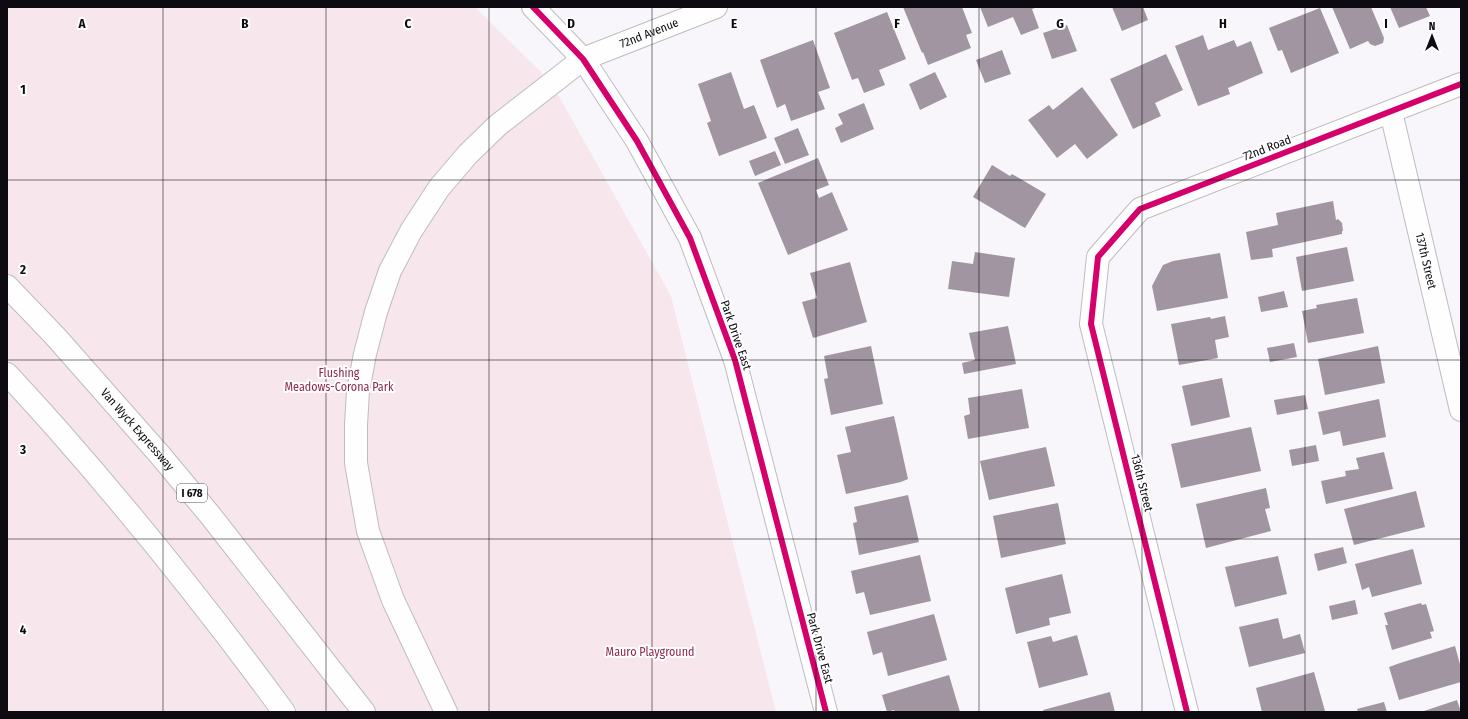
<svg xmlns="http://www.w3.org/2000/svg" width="1468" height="719" font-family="'Fira Sans Condensed',sans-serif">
<rect width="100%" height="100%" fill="#f8f6fb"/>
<path fill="#f7e7ed" d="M 7,7 L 475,7 L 551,82 L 671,296 L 724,508 L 776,712 L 7,712 Z"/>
<path fill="#a195a1" d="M 903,7 L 962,7 L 972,33 L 966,35 L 971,48 L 928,65 L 923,52 L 922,53 Z
M 980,7 L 1038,7 L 1032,9 L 1039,28 L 1021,35 L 1013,17 L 988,27 Z
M 1112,7 L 1143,7 L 1148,20 L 1122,31 Z
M 1332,7 L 1371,7 L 1384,38 L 1383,43 L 1375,46 L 1370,44 L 1368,41 L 1350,49 Z
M 1390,7 L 1426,7 L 1430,16 L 1399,28 Z
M 1320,8 L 1339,53 L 1291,73 L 1282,50 L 1278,51 L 1269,28 Z
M 887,12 L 906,59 L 879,70 L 885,85 L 864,93 L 858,78 L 852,80 L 834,33 Z
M 1067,25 L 1077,51 L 1052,59 L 1043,33 Z
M 1203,35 L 1208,50 L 1234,40 L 1237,47 L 1251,41 L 1263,73 L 1228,88 L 1230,94 L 1198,106 L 1175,46 Z
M 813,40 L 830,88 L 818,92 L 825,109 L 791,121 L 785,104 L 777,108 L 760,60 Z
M 1002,50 L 1011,74 L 985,83 L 976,60 Z
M 1166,54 L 1183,90 L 1155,103 L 1161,116 L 1133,129 L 1110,79 Z
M 731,72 L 744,109 L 754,105 L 767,138 L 719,156 L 707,123 L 711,121 L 698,84 Z
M 935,72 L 947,97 L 920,110 L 909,84 Z
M 1082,87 L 1118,135 L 1087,159 L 1075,144 L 1057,158 L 1028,120 L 1049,105 L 1053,110 Z
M 864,103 L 874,129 L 841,143 L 835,128 L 843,124 L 838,114 Z
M 798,128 L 809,155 L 785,164 L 774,138 Z
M 775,151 L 781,165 L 755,176 L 749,161 Z
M 818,158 L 829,185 L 816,190 L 819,198 L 832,192 L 848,230 L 788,255 L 758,183 Z
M 992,165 L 1010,176 L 1012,174 L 1046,194 L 1025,228 L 973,197 Z
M 1333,201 L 1336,220 L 1338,219 L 1342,223 L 1343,231 L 1342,231 L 1342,234 L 1272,249 L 1273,257 L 1251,260 L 1246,232 L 1278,225 L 1276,213 Z
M 1347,247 L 1354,281 L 1302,291 L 1296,257 Z
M 975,252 L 1015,258 L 1009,297 L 948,289 L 952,261 L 973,264 Z
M 1220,253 L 1228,298 L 1157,311 L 1152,286 L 1163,265 L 1173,261 Z
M 850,262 L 867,322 L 813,338 L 802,302 L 817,298 L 810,273 Z
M 1284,291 L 1288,307 L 1261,312 L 1258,297 Z
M 1357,298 L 1364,333 L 1308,343 L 1302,311 L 1317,308 L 1316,305 Z
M 1225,316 L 1229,337 L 1215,340 L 1218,358 L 1179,365 L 1171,324 L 1210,317 L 1211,319 Z
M 1008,326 L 1016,364 L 964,374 L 962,363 L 975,360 L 969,333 Z
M 1294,343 L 1297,357 L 1270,362 L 1267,348 Z
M 871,346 L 883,404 L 831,415 L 824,379 L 828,378 L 824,356 Z
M 1378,346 L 1385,383 L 1325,395 L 1318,359 Z
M 1222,378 L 1230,417 L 1191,426 L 1182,386 Z
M 1022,389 L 1029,428 L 968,439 L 964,416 L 970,414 L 968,398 Z
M 1305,395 L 1308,409 L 1277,415 L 1274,400 Z
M 1379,399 L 1386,437 L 1343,446 L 1340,431 L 1323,435 L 1318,412 Z
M 894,416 L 908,479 L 901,482 L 846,494 L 837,455 L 851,452 L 845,427 Z
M 1251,427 L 1261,471 L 1181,488 L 1171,444 Z
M 1316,445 L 1319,461 L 1292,466 L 1289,450 Z
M 1046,447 L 1055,486 L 989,500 L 980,461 Z
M 1384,452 L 1393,489 L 1326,504 L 1321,481 L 1346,476 L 1345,471 L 1359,469 L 1356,458 Z
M 1266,488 L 1270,508 L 1265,509 L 1271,531 L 1206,548 L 1196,504 Z
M 1416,491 L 1425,527 L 1354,545 L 1344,509 Z
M 908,495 L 919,542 L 859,555 L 853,523 L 857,522 L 854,507 Z
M 1058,503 L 1066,544 L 1001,558 L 993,516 Z
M 1343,547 L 1347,563 L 1318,571 L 1314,554 Z
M 1413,549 L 1422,584 L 1372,597 L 1369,587 L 1362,590 L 1355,564 Z
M 920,555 L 931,601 L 870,615 L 864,592 L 856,594 L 851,571 Z
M 1278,556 L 1287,594 L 1235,607 L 1225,567 Z
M 1062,574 L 1071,613 L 1049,618 L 1050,625 L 1016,634 L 1005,588 Z
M 1355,600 L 1358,614 L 1332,620 L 1329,606 Z
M 1421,603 L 1422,605 L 1426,604 L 1434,631 L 1430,632 L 1432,638 L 1392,650 L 1385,625 L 1388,625 L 1384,613 Z
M 934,614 L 947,660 L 888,676 L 882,652 L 873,655 L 867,632 Z
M 1278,618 L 1283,639 L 1300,634 L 1305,653 L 1249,667 L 1239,627 Z
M 1077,635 L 1088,675 L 1039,688 L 1027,642 L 1051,636 L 1053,642 Z
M 1455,646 L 1461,668 L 1461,682 L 1399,700 L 1389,667 L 1400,663 Z
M 1314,672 L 1325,711 L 1262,712 L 1256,688 Z
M 949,675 L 960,712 L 894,712 L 894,710 L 887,712 L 882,695 Z
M 1110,692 L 1115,712 L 1044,712 L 1043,710 Z
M 1457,700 L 1461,712 L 1421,712 Z
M 1384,702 L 1387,712 L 1358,712 L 1357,709 Z"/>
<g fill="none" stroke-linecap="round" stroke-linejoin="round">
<g stroke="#bdbcc1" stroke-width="24">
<g id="minor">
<path d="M 533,7 L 583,59 L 637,141 L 690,238 L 735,360 L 826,712"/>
<path id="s1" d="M 583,59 L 716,7"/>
<path id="s2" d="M 1391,112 L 1461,410"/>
<path d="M 1187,712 L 1091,324 L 1098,257 L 1140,209 L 1461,84"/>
</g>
</g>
<g stroke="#bdbcc1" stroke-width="24">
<g id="highway">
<path id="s3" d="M 7,286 L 55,336 L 160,455 L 210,515 L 364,712"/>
<path d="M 7,374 C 24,392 41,411 58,430 C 138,521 213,615 284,712"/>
<path d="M 446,712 L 393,600 L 368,531 L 356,463 L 356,425 L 358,391 L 365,354 L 376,312 L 390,271 L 411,231 L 439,188 L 468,154 L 498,125 L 583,59"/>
</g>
</g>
<use href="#minor" stroke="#fefefe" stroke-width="22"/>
<use href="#highway" stroke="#fefefe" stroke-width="22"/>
<g stroke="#fff" stroke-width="8">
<path id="cycleway" d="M 533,7 L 583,59 L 637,141 L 690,238 L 735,360 L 826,712
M 1187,712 L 1091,324 L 1098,257 L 1140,209 L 1461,84"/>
</g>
<use href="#cycleway" stroke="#d6006c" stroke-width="6"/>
</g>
<path fill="none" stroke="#0d0b11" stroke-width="1" stroke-opacity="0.55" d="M 163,7 L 163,712M 326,7 L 326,712M 489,7 L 489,712M 652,7 L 652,712M 816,7 L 816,712M 979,7 L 979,712M 1142,7 L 1142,712M 1305,7 L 1305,712M 7,180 L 1461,180M 7,360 L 1461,360M 7,539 L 1461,539"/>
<g text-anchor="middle" stroke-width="4" stroke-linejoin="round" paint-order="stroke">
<rect fill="#fff" stroke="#565458" stroke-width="1" x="177" y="484" width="30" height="18" rx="3"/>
<g font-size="11" font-weight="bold" fill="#0d0b11">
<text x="192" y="497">I 678</text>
</g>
<g font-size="12" fill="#0d0b11" stroke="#fff">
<text dy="4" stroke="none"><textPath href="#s1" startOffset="71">72nd Avenue</textPath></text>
<text transform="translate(1267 148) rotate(-21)" y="4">72nd Road</text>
<text dy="4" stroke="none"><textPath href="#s2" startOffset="153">137th Street</textPath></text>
<text transform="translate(736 335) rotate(71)" y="4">Park Drive East</text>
<text dy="4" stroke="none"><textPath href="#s3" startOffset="194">Van Wyck Expressway</textPath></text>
<text transform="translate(1142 483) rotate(76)" y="4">136th Street</text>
<text transform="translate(820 648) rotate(75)" y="4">Park Drive East</text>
</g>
<g font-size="12" fill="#8f2a4c" stroke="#fff">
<text x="339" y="377">Flushing<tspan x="339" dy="14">Meadows-Corona Park</tspan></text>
<text x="650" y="656">Mauro Playground</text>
</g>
</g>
<g font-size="13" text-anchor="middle" font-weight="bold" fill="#0d0b11" stroke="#fff" stroke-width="4" stroke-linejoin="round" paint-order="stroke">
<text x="82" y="28">A</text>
<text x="245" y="28">B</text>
<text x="408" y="28">C</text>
<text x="571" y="28">D</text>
<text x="734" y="28">E</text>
<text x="897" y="28">F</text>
<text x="1060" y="28">G</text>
<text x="1223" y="28">H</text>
<text x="1386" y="28">I</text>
<text x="23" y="94">1</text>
<text x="23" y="274">2</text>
<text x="23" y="454">3</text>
<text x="23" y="634">4</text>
</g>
<rect width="1468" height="719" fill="none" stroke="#0d0b11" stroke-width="16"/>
<g transform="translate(1432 36)" stroke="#ffffff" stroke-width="3" paint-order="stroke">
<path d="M0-3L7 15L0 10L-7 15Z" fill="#0d0b11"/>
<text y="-6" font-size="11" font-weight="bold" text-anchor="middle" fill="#0d0b11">N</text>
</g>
</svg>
